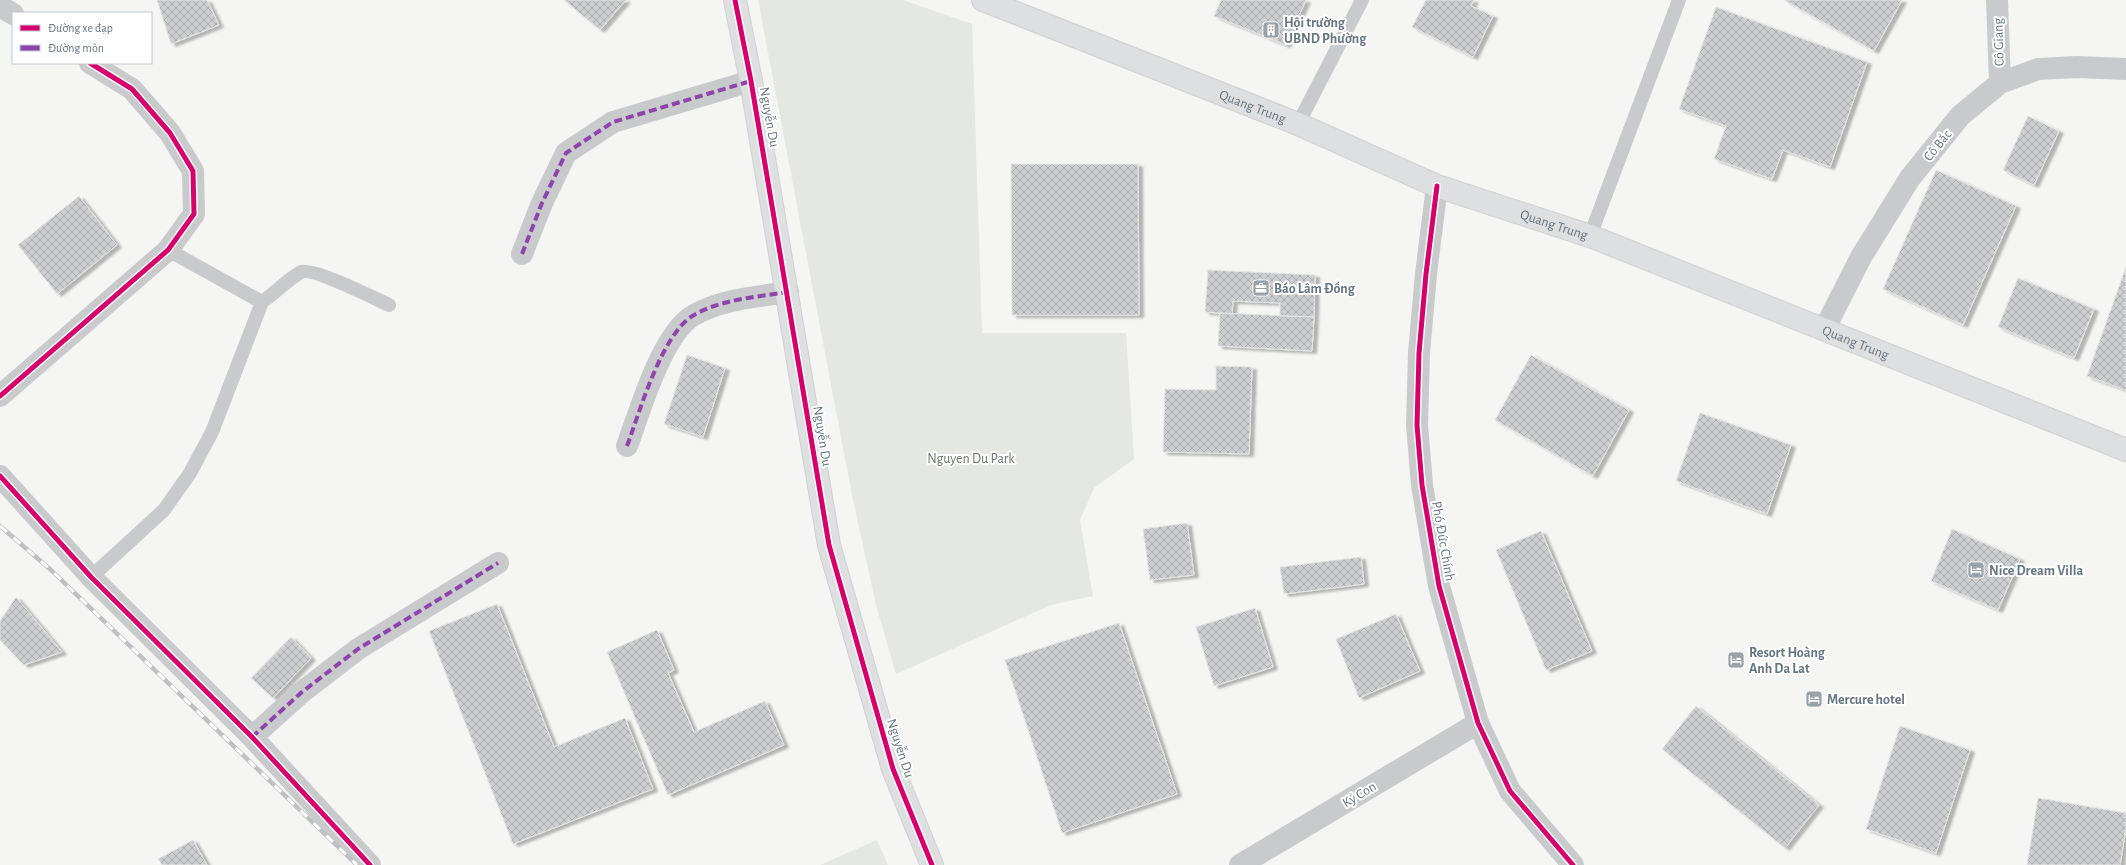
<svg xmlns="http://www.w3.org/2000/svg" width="2126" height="865" font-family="'Alegreya Sans',sans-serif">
<defs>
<pattern id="building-cross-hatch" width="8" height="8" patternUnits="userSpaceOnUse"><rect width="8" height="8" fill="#cdcecf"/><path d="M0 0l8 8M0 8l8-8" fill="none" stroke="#aaacad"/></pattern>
<filter id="shadow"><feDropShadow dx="4.5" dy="2.5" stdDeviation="1" flood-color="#0004"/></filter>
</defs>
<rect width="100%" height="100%" fill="#f5f5f4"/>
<path fill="#e4e7e2" d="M 758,0 L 903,0 L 972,24 L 982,333 L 1126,333 L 1134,459 L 1094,488 L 1080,520 L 1093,596 L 1051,605 L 896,674 L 876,605 L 852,495 Z
M 877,840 L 888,865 L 820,865 Z"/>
<path fill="url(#building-cross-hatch)" stroke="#e4e4e4" filter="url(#shadow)" d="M 157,0 L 207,0 L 219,25 L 171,44 Z
M 564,0 L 626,0 L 600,30 Z
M 1221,0 L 1306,0 L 1286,45 L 1214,16 Z
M 1426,0 L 1474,0 L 1471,6 L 1493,16 L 1473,57 L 1412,27 Z
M 1784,0 L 1902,0 L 1874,51 Z
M 1716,7 L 1867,62 L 1830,167 L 1783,150 L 1772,179 L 1714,159 L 1726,126 L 1679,109 Z
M 2028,116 L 2059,131 L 2034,185 L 2003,170 Z
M 1011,164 L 1138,164 L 1139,315 L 1012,315 Z
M 1936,170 L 2016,206 L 1963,325 L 1883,289 Z
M 79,196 L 117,245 L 57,294 L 18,245 Z
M 2126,267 L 2126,390 L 2087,376 Z
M 1208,270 L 1315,275 L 1314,317 L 1280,316 L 1280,303 L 1233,301 L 1232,314 L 1205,312 Z
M 2018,278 L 2094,309 L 2074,358 L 1998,327 Z
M 1220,313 L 1314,317 L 1312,351 L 1218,346 Z
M 687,355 L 725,368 L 703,437 L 664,424 Z
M 1531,355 L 1629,410 L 1593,476 L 1495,420 Z
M 1216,366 L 1252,367 L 1249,454 L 1163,452 L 1165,389 L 1216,390 Z
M 1700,413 L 1791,445 L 1767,514 L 1676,481 Z
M 1187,523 L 1194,575 L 1150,580 L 1143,529 Z
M 1952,529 L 2020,559 L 1998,610 L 1931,581 Z
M 1541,531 L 1592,651 L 1546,670 L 1496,550 Z
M 1361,557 L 1364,584 L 1284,594 L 1280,567 Z
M 16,597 L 62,652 L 24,665 L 0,640 L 0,621 Z
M 497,604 L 554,747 L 625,718 L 653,789 L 513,844 L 429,631 Z
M 1255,608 L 1273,667 L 1214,686 L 1196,627 Z
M 1396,614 L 1420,671 L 1359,698 L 1336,639 Z
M 1119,623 L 1177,794 L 1062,833 L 1005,660 Z
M 657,630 L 674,670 L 668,673 L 694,732 L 765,701 L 784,745 L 668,795 L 607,652 Z
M 291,637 L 311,658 L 273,698 L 251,678 Z
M 1696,706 L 1819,805 L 1785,848 L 1662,749 Z
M 1900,726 L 1970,750 L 1936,853 L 1866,829 Z
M 2038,798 L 2126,813 L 2126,828 L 2120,865 L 2027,865 Z
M 193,840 L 207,865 L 162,865 L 158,859 Z"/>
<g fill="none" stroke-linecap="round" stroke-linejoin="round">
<g stroke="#d1d1d2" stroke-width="24">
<g id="secondary">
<path d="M 735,0 L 751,81 L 829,545 L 893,769 L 932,865"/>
<path id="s1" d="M 983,0 L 1298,124 L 1437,186 L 1590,236 L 2126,450"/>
</g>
</g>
<path stroke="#c9cacb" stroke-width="14" d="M 1298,124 L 1362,0
M 1590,236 L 1679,0
M 168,250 L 262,302 C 275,293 287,280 301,272 C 312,267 376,299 389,305
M 91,577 L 164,510 L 190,473 L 212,432 L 262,302"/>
<path stroke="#c9cacb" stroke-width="22" d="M 1997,0 L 2000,83
M 0,6 L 13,14
M 1437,186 L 1426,274 L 1419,353 L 1417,425 L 1422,485 L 1439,586 L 1478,723 L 1510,791 L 1573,865
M 522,254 L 542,203 L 566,153 L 613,122 L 751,81
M 1824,330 L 1861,257 L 1910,178 L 1960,116 L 2000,83 L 2038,69 L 2077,67 L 2126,69
M 0,396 L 168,250 L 194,214 L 193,171 L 170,133 L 132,89 L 90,63
M 627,446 C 640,411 662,333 694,315 C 722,299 757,297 788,292
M 0,476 L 91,577 L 252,737 L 370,865
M 252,737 L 302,692 L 358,649 L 498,563
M 1240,865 L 1478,723"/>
<use href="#secondary" stroke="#dedfe0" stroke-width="22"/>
<g stroke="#bfc0c1" stroke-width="4.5">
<path id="rail" d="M 0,526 L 51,570 L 357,865"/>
</g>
<use href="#rail" stroke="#fff" stroke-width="3" stroke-dasharray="9" stroke-linecap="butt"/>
<path stroke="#8e44ad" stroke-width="4" stroke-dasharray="8 4" stroke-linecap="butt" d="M 522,254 L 542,203 L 566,153 L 613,122 L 751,81
M 627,446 C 640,411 662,333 694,315 C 722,299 757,297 788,292
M 252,737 L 302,692 L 358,649 L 498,563"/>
<g stroke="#fff" stroke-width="8">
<path id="cycleway" d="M 735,0 L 751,81 L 829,545 L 893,769 L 932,865
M 1437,186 L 1426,274 L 1419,353 L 1417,425 L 1422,485 L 1439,586 L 1478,723 L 1510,791 L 1573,865
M 0,396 L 168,250 L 194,214 L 193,171 L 170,133 L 132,89 L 90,63
M 0,476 L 91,577 L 252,737 L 370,865"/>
</g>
<use href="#cycleway" stroke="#d6006c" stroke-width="5"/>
</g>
<defs>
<g id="building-square" transform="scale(0.9)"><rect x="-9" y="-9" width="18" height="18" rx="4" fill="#99a2a9" stroke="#fff"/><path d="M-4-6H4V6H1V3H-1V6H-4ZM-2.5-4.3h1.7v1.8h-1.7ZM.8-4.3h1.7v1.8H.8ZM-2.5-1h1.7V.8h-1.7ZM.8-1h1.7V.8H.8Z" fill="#fff"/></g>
<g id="office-square" transform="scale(0.9)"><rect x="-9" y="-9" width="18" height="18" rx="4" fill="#99a2a9" stroke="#fff"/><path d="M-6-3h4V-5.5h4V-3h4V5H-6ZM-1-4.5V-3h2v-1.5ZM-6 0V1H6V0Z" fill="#fff"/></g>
<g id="hotel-square" transform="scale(0.9)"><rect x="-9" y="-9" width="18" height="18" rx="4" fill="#99a2a9" stroke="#fff"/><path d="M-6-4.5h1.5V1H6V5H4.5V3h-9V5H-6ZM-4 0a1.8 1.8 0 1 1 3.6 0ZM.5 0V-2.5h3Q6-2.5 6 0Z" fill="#fff"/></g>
</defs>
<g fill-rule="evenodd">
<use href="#building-square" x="1271" y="30"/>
<use href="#office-square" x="1261" y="288"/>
<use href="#hotel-square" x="1976" y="570"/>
<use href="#hotel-square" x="1736" y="660"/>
<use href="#hotel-square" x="1814" y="699"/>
</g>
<g text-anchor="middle" stroke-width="4" stroke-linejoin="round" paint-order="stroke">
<g font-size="14" font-weight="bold" fill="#677581" stroke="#fff" text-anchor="start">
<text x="1284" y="27">Hội trường<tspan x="1284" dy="16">UBND Phường</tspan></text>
<text x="1274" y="293">Báo Lâm Đồng</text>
<text x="1989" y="575">Nice Dream Villa</text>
<text x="1749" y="657">Resort Hoàng<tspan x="1749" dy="16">Anh Da Lat</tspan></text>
<text x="1827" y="704">Mercure hotel</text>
</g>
<g font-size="14" fill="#677581" stroke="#fff">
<text transform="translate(1998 42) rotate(-92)" y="5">Cô Giang</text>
<text dy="5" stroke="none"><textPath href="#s1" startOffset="290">Quang Trung</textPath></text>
<text transform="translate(770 117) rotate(80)" y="5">Nguyễn Du</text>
<text transform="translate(1937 145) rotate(-51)" y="5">Cô Bắc</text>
<text dy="5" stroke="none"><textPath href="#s1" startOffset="614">Quang Trung</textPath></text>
<text dy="5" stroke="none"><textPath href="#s1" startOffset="938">Quang Trung</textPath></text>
<text transform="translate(823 436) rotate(81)" y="5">Nguyễn Du</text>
<text transform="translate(1444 541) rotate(80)" y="5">Phó Đức Chính</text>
<text transform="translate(901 748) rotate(72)" y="5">Nguyễn Du</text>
<text transform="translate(1359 794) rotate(-31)" y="5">Ký Con</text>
</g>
<g font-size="14" fill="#697966" stroke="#fff">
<text x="971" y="463">Nguyen Du Park</text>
</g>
</g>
<rect x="12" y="12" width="140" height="52" fill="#ffffff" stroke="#c2c8cd"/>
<rect x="20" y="25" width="20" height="6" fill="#d6006c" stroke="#c2c8cd"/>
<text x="48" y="32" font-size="12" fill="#677581">Đường xe đạp</text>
<rect x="20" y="45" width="20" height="6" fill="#8e44ad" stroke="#c2c8cd"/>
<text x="48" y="52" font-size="12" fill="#677581">Đường mòn</text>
</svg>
